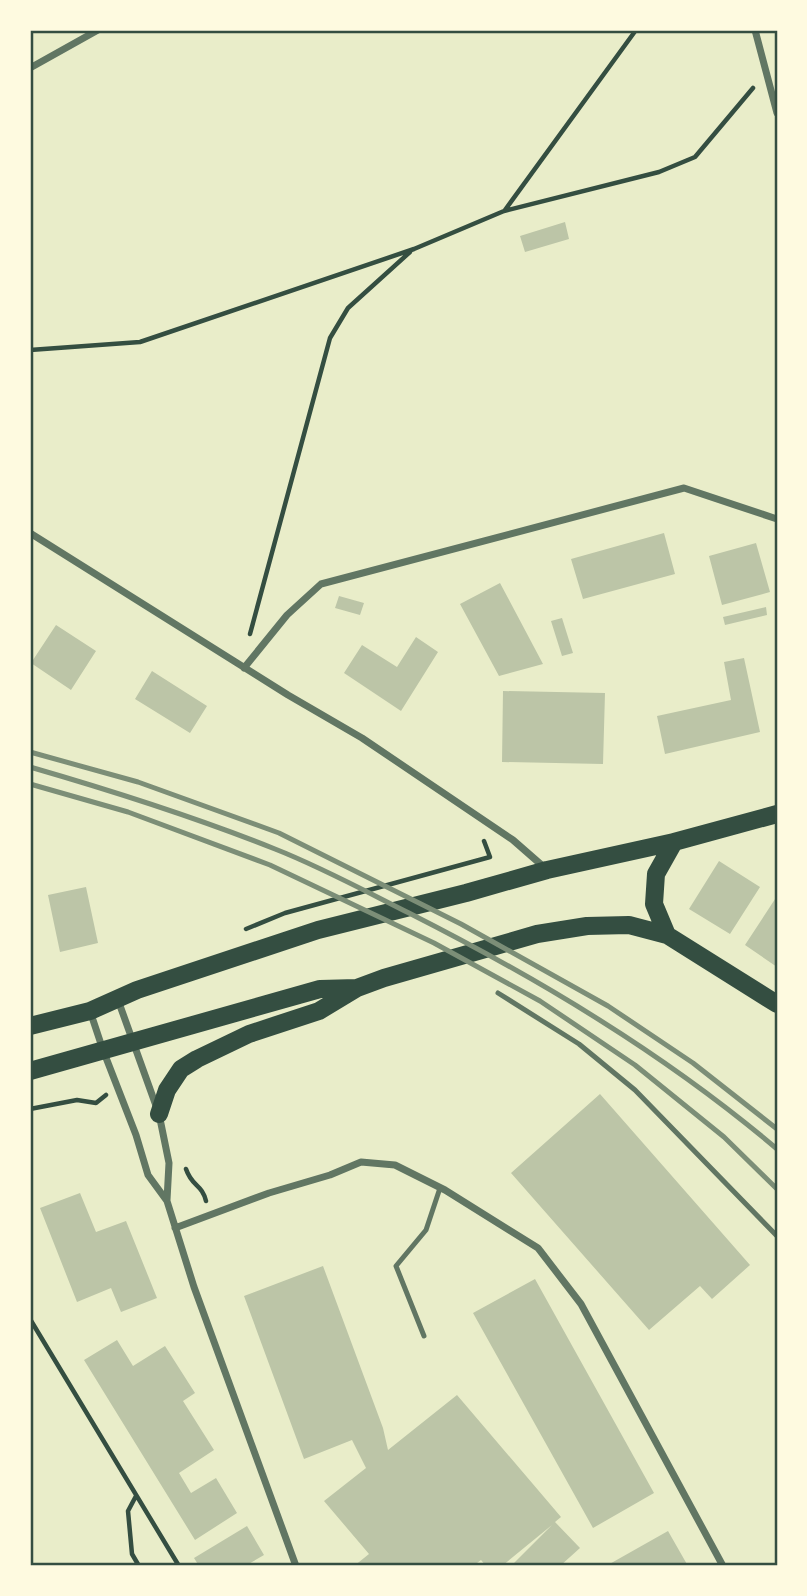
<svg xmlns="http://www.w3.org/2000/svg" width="807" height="1596" font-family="Commissioner,sans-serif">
<rect width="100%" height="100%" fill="#e9edc9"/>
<path fill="#bcc5a7" d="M 565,222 L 569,239 L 525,252 L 520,236 Z
M 664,533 L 675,574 L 583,599 L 571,559 Z
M 756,543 L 770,592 L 722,605 L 709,556 Z
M 500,583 L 543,664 L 499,676 L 460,604 Z
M 339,596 L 364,603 L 360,615 L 335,608 Z
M 766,607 L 767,615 L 725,625 L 723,617 Z
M 562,618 L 573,653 L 562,656 L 551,621 Z
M 56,625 L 96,651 L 71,690 L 31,663 Z
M 416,637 L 438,652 L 401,711 L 344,673 L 362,645 L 397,667 Z
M 744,658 L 760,732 L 665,754 L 657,716 L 731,700 L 724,662 Z
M 152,671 L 207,706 L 190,733 L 135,699 Z
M 503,691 L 605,693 L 603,764 L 502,762 Z
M 719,861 L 760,887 L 730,934 L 689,909 Z
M 86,887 L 98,943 L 60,952 L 48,895 Z
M 777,896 L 777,967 L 745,945 Z
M 600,1094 L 750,1265 L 712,1299 L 700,1286 L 649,1330 L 511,1173 Z
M 80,1193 L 96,1232 L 126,1221 L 157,1298 L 121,1312 L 111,1288 L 77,1302 L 40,1208 Z
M 323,1266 L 383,1428 L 388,1450 L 457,1395 L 561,1517 L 555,1522 L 580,1548 L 560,1566 L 511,1566 L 552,1525 L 502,1566 L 486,1566 L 481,1560 L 473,1566 L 354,1566 L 369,1554 L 324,1501 L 366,1468 L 352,1440 L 304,1459 L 244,1296 Z
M 535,1279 L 654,1493 L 593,1528 L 473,1313 Z
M 117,1340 L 133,1366 L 165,1346 L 195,1393 L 183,1401 L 214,1450 L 179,1473 L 191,1493 L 216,1478 L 237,1513 L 195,1540 L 84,1360 Z
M 247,1526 L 264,1555 L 245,1566 L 199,1566 L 194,1558 Z
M 668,1531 L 688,1566 L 606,1566 Z"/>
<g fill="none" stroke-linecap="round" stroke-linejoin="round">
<path stroke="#344e41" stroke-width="4.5" d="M 505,210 L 636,30
M 30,350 L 140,342 L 414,249 L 504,211 L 659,172 L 695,157 L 753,88
M 250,634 L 330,338 L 348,308 L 410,252
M 246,929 L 285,913 L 490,857 L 484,841
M 30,1109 L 77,1100 L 96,1103 L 106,1095
M 186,1169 C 192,1187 202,1184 206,1201
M 30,1319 L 179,1566
M 136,1496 L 128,1511 L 132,1554 L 139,1566"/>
<path stroke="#617663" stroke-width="5" d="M 498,993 L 579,1044 L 635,1090 L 777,1236
M 424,1336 L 396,1266 L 426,1230 L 440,1188"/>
<path stroke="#617663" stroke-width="7" d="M 755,30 L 777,113
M 30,68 L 98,30
M 30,533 L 288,695 L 362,738 L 513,840 L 545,868
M 244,668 L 287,615 L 321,584 L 684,488 L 777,519
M 118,1000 L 159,1114 L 169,1163 L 167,1200
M 90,1011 L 103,1050 L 136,1135 L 148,1175 L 167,1201 L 194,1287 L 296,1566
M 175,1228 L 269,1193 L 330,1175 L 361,1162 L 395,1165 L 445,1190 L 538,1248 L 581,1304 L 723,1566"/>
<path stroke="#344e41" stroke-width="18" d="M 667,935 L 654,904 L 656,874 L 674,842
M 30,1026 L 90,1011 L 137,990 L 318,930 L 466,893 L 547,870 L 674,842 L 777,814
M 30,1071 L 320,989 L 357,988 L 384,978 L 537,934 L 587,926 L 629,925 L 667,935 L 777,1004
M 159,1114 L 167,1090 L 181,1069 L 197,1059 L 249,1034 L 319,1011 L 357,988"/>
<path stroke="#7c8e77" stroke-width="5" d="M 30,752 L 138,782 L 279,833 L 461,924 L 608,1006 L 693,1063 L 777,1129
M 30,767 C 113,791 195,817 275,849 C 321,867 365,891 409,913 C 539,979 665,1054 777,1149
M 30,784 L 128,812 L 270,865 L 434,943 L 540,1001 L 635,1065 L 724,1137 L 777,1189"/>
</g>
<rect width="807" height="1596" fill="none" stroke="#fefae0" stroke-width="63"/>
<rect x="32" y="32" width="744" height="1532" fill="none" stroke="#344e41" stroke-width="2.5"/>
</svg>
